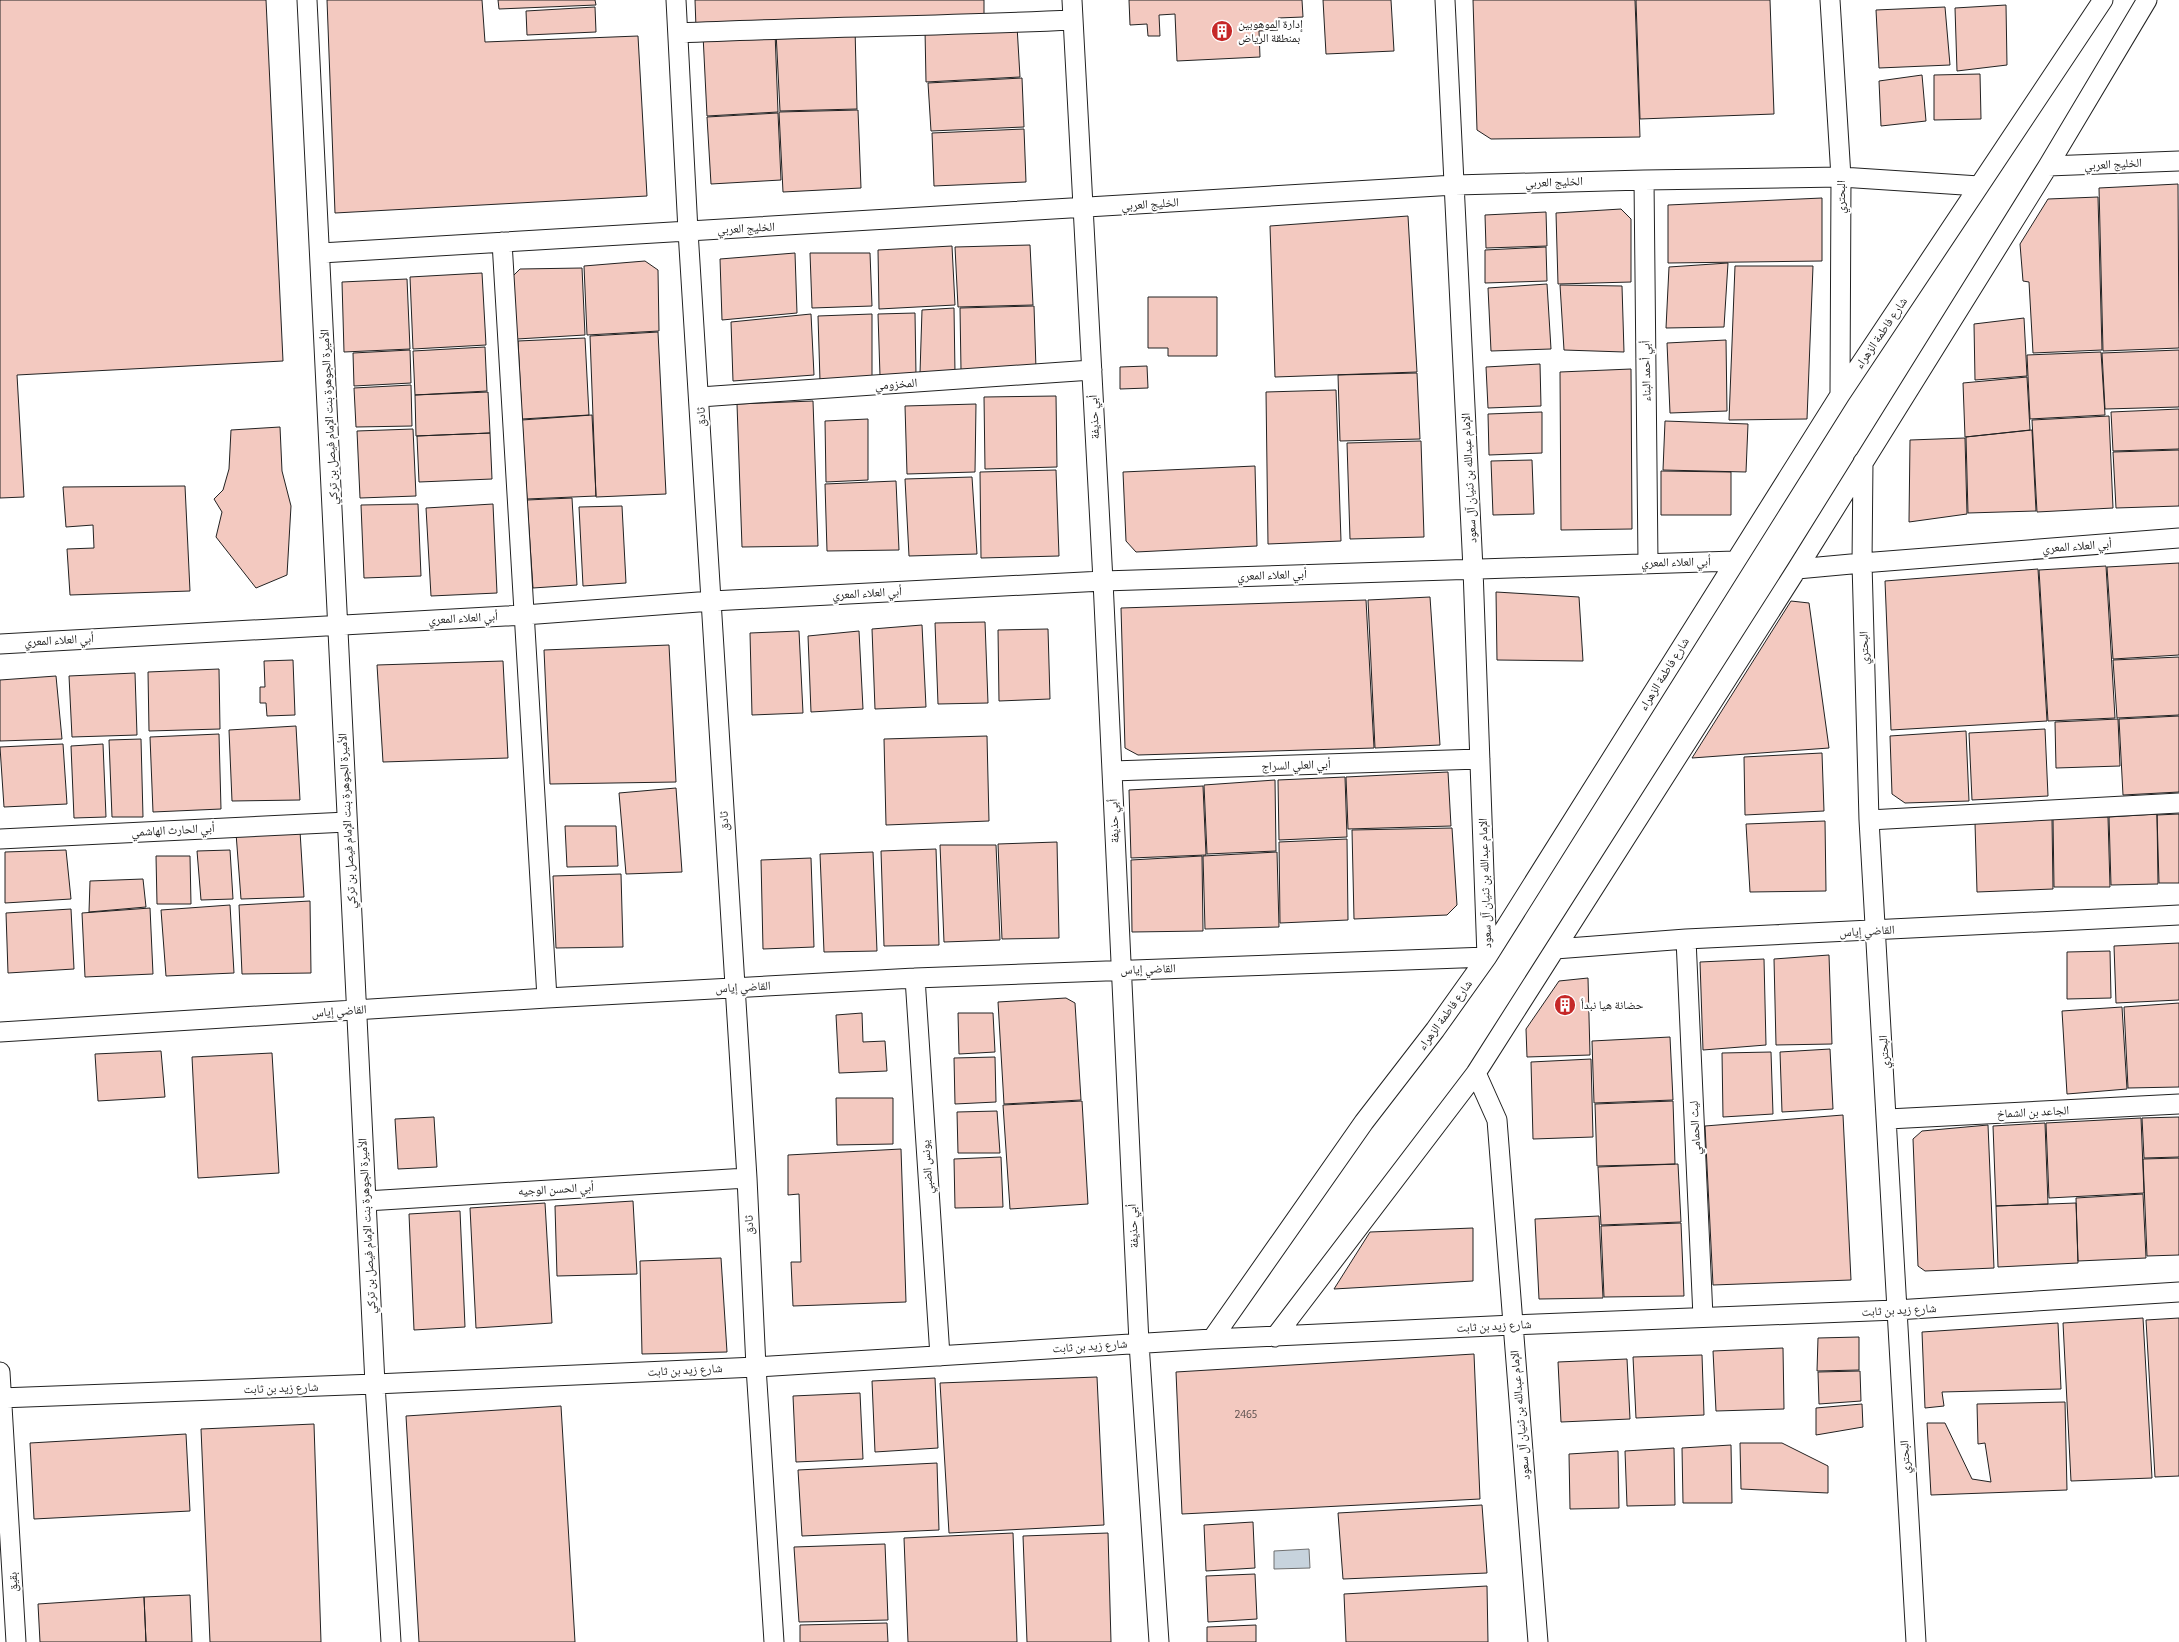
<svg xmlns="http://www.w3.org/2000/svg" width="2179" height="1642" font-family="Bitter,'Noto Naskh Arabic',serif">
<rect width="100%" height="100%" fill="#fff"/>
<path fill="#c7d3dd" stroke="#6f6f6f" d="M 1309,1549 L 1310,1568 L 1274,1569 L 1274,1551 Z"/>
<path fill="#f3c9c0" stroke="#222" d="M 0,0 L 266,0 L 283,361 L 17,375 L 24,497 L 0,498 Z
M 327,0 L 482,0 L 485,42 L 638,36 L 647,196 L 335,213 Z
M 498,0 L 595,0 L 596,5 L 499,9 Z
M 695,0 L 984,0 L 984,22 L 696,28 Z
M 1129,0 L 1302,0 L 1303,17 L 1278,18 L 1278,30 L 1259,31 L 1260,57 L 1177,61 L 1175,14 L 1159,15 L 1160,36 L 1148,36 L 1147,24 L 1130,25 Z
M 1323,0 L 1391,0 L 1394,51 L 1326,54 Z
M 1473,0 L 1635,0 L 1640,137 L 1491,139 L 1477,130 Z
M 1636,0 L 1770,0 L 1774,114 L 1640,119 Z
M 2006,5 L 2007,65 L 1957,71 L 1955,8 Z
M 595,7 L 596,32 L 527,35 L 526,11 Z
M 1945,7 L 1950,65 L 1879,68 L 1876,10 Z
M 1017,26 L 1020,77 L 926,82 L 925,30 Z
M 855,28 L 857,109 L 780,111 L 776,32 Z
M 775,32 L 778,112 L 707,116 L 703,35 Z
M 1980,74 L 1981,119 L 1934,120 L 1934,75 Z
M 1922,75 L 1926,121 L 1881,126 L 1879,81 Z
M 1022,78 L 1024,127 L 931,131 L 928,83 Z
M 858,110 L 861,188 L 783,192 L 779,112 Z
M 778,113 L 781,180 L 711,184 L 707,117 Z
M 1024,129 L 1026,182 L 934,186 L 932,133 Z
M 2178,184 L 2179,348 L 2103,351 L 2099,188 Z
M 2098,197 L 2102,350 L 2033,353 L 2029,282 L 2023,281 L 2020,244 L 2048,199 Z
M 1822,198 L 1822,261 L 1668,263 L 1668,205 Z
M 1621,209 L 1631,219 L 1631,282 L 1558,284 L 1556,213 Z
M 1546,212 L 1547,246 L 1486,248 L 1485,215 Z
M 1408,216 L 1417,372 L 1275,377 L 1270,226 Z
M 1030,245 L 1033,305 L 958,307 L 955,247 Z
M 952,246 L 955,305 L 879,309 L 878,250 Z
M 1546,247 L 1547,281 L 1485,283 L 1485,250 Z
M 795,253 L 797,313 L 722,320 L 720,259 Z
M 810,253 L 870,253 L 872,306 L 812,308 Z
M 645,261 L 658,270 L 659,331 L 587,335 L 584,266 Z
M 1728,263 L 1724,327 L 1666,328 L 1669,267 Z
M 1735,266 L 1813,266 L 1807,419 L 1729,420 Z
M 582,268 L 585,335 L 517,339 L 513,276 L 520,269 Z
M 482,273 L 486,345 L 413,349 L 410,277 Z
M 407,279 L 410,349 L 344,352 L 342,282 Z
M 1547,284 L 1551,349 L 1491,351 L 1488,288 Z
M 1560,285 L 1622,286 L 1624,352 L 1564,350 Z
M 1148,297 L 1217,297 L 1217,356 L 1168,356 L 1168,348 L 1148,348 Z
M 1034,306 L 1036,369 L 961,370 L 960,308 Z
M 954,308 L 955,373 L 920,373 L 922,310 Z
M 915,313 L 916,375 L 880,376 L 878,314 Z
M 811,314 L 814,375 L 733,381 L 731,322 Z
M 872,314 L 872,380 L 820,381 L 818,316 Z
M 2024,318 L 2027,376 L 1975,380 L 1974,324 Z
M 658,332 L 666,494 L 596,497 L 590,336 Z
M 585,338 L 589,415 L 522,419 L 518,341 Z
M 1726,340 L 1727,411 L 1670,413 L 1667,343 Z
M 485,347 L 487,391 L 415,395 L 413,351 Z
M 410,350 L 411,383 L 354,386 L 353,353 Z
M 2179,350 L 2179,407 L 2105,409 L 2102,353 Z
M 2101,352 L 2105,415 L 2030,419 L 2027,355 Z
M 1540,364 L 1541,406 L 1488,408 L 1486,367 Z
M 1147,366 L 1148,388 L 1120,389 L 1120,367 Z
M 1631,369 L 1632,529 L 1561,530 L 1560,372 Z
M 1417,373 L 1420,439 L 1340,441 L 1338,375 Z
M 2027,377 L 2030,430 L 1965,437 L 1963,383 Z
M 411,385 L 412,426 L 356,427 L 354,388 Z
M 1336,390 L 1341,541 L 1268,544 L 1266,392 Z
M 488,392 L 490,433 L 416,436 L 415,395 Z
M 1056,396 L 1057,467 L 985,469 L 984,397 Z
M 813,401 L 818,546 L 742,547 L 737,404 Z
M 976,404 L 975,472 L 907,474 L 905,406 Z
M 2179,409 L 2179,449 L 2113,451 L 2111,412 Z
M 1542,412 L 1542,453 L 1489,455 L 1488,414 Z
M 592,415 L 596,496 L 527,499 L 522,420 Z
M 2109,416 L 2113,508 L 2037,512 L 2032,420 Z
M 868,419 L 868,480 L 826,482 L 825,421 Z
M 1665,421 L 1748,424 L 1746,472 L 1663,470 Z
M 280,427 L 282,471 L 291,506 L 287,575 L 256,588 L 216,537 L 222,512 L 214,499 L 223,490 L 229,469 L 231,430 Z
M 413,429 L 416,496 L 360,498 L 357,431 Z
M 2032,430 L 2036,511 L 1968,513 L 1966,437 Z
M 490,433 L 492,479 L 419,482 L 417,436 Z
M 1965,438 L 1967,514 L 1909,522 L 1910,440 Z
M 1421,441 L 1424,537 L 1350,539 L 1347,443 Z
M 2179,450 L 2179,506 L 2116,508 L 2113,452 Z
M 1532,460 L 1534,514 L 1493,515 L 1491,461 Z
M 1255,466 L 1257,546 L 1136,552 L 1126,541 L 1123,472 Z
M 1056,470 L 1059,556 L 981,558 L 980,472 Z
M 1661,471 L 1731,472 L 1731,515 L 1661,515 Z
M 972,477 L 977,554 L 909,556 L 905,479 Z
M 896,481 L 899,550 L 827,551 L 825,484 Z
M 185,486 L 190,591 L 70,595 L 67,549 L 94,548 L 93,525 L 66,527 L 63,487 Z
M 572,498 L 577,585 L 533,588 L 527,500 Z
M 418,504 L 421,576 L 364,578 L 361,505 Z
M 493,504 L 497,593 L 431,596 L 426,508 Z
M 622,506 L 626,583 L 583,586 L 579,507 Z
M 2179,563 L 2179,655 L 2113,659 L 2107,567 Z
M 2106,566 L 2115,718 L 2048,721 L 2039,570 Z
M 2038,569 L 2047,721 L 1891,730 L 1885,581 Z
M 1496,592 L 1579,597 L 1583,661 L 1497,660 Z
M 1430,597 L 1440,745 L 1375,748 L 1368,600 Z
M 1366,600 L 1374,748 L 1138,755 L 1125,748 L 1121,608 Z
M 1791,601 L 1809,603 L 1829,748 L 1692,758 Z
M 985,622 L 988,703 L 938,704 L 935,623 Z
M 922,625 L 926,707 L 875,709 L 872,629 Z
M 1048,629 L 1050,699 L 999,701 L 998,630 Z
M 799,631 L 803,713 L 752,715 L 750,633 Z
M 859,631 L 863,709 L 811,712 L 808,636 Z
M 669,645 L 676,782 L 550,784 L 544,650 Z
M 2179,657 L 2179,715 L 2117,718 L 2113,660 Z
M 293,660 L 295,715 L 267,716 L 266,703 L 260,703 L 260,687 L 265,687 L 264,661 Z
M 503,661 L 508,758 L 383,762 L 377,665 Z
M 219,669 L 220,729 L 149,731 L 148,672 Z
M 135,673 L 137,735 L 72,737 L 69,676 Z
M 56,676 L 62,739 L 0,741 L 0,680 Z
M 2179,716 L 2179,792 L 2123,795 L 2119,719 Z
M 2118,719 L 2120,766 L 2056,768 L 2055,722 Z
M 296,726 L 300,800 L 232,801 L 229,730 Z
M 2045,729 L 2048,796 L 1972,800 L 1969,733 Z
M 1966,731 L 1969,801 L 1905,803 L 1892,794 L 1890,736 Z
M 219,734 L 221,809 L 153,812 L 150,737 Z
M 987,736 L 989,821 L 886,825 L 884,739 Z
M 141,739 L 143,817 L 112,817 L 109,740 Z
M 63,744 L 67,804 L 4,807 L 0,747 Z
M 103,744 L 106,817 L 74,818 L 71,746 Z
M 1822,753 L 1824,811 L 1745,815 L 1744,757 Z
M 1448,772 L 1451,826 L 1348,829 L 1346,777 Z
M 1345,777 L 1347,837 L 1279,840 L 1278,780 Z
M 1275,780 L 1276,851 L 1207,854 L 1204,785 Z
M 1203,786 L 1206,855 L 1131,858 L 1129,790 Z
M 676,788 L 682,872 L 626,874 L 619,793 Z
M 2157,814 L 2158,884 L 2111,885 L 2109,817 Z
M 2179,814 L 2179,883 L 2159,883 L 2157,815 Z
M 2108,817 L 2110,887 L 2054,887 L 2053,818 Z
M 2052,819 L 2053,889 L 1977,892 L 1975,823 Z
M 1825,821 L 1826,891 L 1750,892 L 1746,824 Z
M 565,826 L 616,826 L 618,866 L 567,867 Z
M 1452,828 L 1457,905 L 1447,915 L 1354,919 L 1352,830 Z
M 300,831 L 304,897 L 241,899 L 236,833 Z
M 1347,839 L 1348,920 L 1280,923 L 1279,842 Z
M 1057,842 L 1059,938 L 1002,939 L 998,844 Z
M 940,845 L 996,845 L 1000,940 L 944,942 Z
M 936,849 L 939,945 L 884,946 L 881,851 Z
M 66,850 L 71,899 L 5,903 L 5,852 Z
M 230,850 L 233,899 L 201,900 L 197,851 Z
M 873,852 L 877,951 L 824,952 L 820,854 Z
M 1277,852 L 1279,927 L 1205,929 L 1203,856 Z
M 156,856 L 190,856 L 191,904 L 157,904 Z
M 1202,856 L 1203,931 L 1132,932 L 1131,860 Z
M 811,858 L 814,947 L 763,949 L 761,860 Z
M 621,874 L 623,947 L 556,948 L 553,876 Z
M 143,879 L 146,907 L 89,912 L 90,881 Z
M 310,901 L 311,973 L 242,974 L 239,905 Z
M 230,905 L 234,973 L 166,976 L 161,910 Z
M 150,908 L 153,974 L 85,977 L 82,913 Z
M 71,909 L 74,969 L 8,973 L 6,913 Z
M 2179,943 L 2179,1000 L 2116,1003 L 2114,946 Z
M 2110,951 L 2111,998 L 2067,999 L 2067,952 Z
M 1829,955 L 1832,1044 L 1776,1045 L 1774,959 Z
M 1764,959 L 1766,1045 L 1703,1050 L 1700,962 Z
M 1588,978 L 1590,1055 L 1527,1057 L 1526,1029 L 1559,981 Z
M 1066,998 L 1075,1003 L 1081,1100 L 1004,1104 L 998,1002 Z
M 2179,1003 L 2179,1087 L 2128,1088 L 2124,1007 Z
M 2122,1007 L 2127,1089 L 2067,1094 L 2062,1011 Z
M 862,1013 L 863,1042 L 885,1041 L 887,1071 L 839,1073 L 836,1015 Z
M 958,1013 L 993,1013 L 995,1052 L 959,1054 Z
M 1670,1037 L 1673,1100 L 1594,1103 L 1592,1041 Z
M 1830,1049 L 1833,1109 L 1782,1112 L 1780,1052 Z
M 161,1051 L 165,1097 L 98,1101 L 95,1054 Z
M 1771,1052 L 1773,1114 L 1723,1117 L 1722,1053 Z
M 272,1053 L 279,1173 L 198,1178 L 192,1057 Z
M 995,1057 L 996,1102 L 955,1104 L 954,1058 Z
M 1591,1059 L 1593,1137 L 1533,1139 L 1531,1062 Z
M 836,1098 L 893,1098 L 893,1144 L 837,1145 Z
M 1082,1101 L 1088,1204 L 1010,1209 L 1003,1105 Z
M 1673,1101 L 1675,1164 L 1597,1166 L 1595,1104 Z
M 997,1111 L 1000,1153 L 958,1153 L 957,1112 Z
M 1843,1115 L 1851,1280 L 1713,1285 L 1705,1126 Z
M 434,1117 L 437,1167 L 398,1169 L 395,1119 Z
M 2179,1117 L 2179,1157 L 2144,1158 L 2142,1118 Z
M 2141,1118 L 2144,1193 L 2049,1198 L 2046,1123 Z
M 2045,1123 L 2048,1204 L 1996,1206 L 1993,1126 Z
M 1988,1125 L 1994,1268 L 1925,1271 L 1918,1266 L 1913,1139 L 1922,1131 Z
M 901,1149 L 906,1302 L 793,1306 L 791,1262 L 801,1262 L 799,1194 L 788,1195 L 788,1155 Z
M 1001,1157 L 1003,1207 L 955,1208 L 954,1159 Z
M 2179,1158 L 2179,1255 L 2147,1256 L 2143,1159 Z
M 1678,1164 L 1681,1222 L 1601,1225 L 1598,1167 Z
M 2143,1194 L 2146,1258 L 2078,1261 L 2076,1198 Z
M 633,1201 L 637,1274 L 557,1276 L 555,1206 Z
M 545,1203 L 552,1323 L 476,1328 L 470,1208 Z
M 2076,1203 L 2078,1263 L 1998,1267 L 1996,1206 Z
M 460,1211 L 465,1327 L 414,1330 L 409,1214 Z
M 1599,1216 L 1603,1298 L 1539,1299 L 1535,1219 Z
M 1681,1223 L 1684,1296 L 1604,1297 L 1601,1226 Z
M 1473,1228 L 1473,1281 L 1334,1289 L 1370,1232 Z
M 721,1258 L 727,1352 L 642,1354 L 640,1261 Z
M 2143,1318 L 2152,1478 L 2071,1481 L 2063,1323 Z
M 2179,1318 L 2179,1476 L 2155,1477 L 2146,1320 Z
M 2058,1323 L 2061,1389 L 1942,1392 L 1944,1406 L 1925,1408 L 1922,1332 Z
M 1859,1337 L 1859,1370 L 1817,1371 L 1818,1338 Z
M 1783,1348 L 1784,1409 L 1716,1411 L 1713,1351 Z
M 1474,1354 L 1480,1499 L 1182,1514 L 1176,1372 Z
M 1702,1355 L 1704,1415 L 1636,1418 L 1633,1357 Z
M 1627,1359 L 1630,1419 L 1561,1422 L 1558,1362 Z
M 1860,1371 L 1861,1401 L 1819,1404 L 1818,1372 Z
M 1097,1377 L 1104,1525 L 949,1533 L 940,1383 Z
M 935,1378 L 938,1448 L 875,1452 L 872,1381 Z
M 860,1393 L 863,1459 L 796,1462 L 793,1396 Z
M 2065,1402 L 2067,1490 L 1931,1495 L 1927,1423 L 1945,1423 L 1972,1479 L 1991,1482 L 1985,1443 L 1978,1444 L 1977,1404 Z
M 1862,1404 L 1863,1427 L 1816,1435 L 1816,1408 Z
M 561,1406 L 575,1642 L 419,1642 L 406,1416 Z
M 314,1424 L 321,1642 L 210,1642 L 201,1429 Z
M 186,1434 L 190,1511 L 34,1519 L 30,1443 Z
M 1740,1443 L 1782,1443 L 1828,1466 L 1828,1493 L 1741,1489 Z
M 1731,1445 L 1732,1503 L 1683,1503 L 1682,1448 Z
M 1674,1448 L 1675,1505 L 1627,1506 L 1625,1451 Z
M 1618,1451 L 1619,1508 L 1570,1509 L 1569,1454 Z
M 937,1463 L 939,1530 L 802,1536 L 798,1470 Z
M 1482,1505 L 1487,1573 L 1343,1579 L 1338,1513 Z
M 1253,1522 L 1255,1568 L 1206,1571 L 1204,1525 Z
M 1013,1533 L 1017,1642 L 908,1642 L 904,1538 Z
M 1108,1533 L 1111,1642 L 1027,1642 L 1023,1536 Z
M 885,1544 L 888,1620 L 799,1622 L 794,1547 Z
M 1255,1574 L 1257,1619 L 1208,1622 L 1206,1576 Z
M 1487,1586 L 1488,1642 L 1346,1642 L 1344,1594 Z
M 190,1595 L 192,1642 L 146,1642 L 144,1597 Z
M 144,1597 L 146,1642 L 40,1642 L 38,1604 Z
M 887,1623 L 888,1642 L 800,1642 L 800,1625 Z
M 1256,1625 L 1256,1642 L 1207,1642 L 1207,1627 Z"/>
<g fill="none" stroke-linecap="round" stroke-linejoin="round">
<g stroke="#222" stroke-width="21">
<path id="street" d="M 307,0 L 375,1384 L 391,1642
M 676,0 L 688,231 L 747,1178 L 756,1367 L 774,1642
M 1072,0 L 1103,581 L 1139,1343 L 1159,1642
M 1830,0 L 1841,177 L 1840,395
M 679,33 C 810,27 942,26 1073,20
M 2048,166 L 2179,161
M 1644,180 L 1648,562
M 502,242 L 547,998
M 321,253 L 1455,185 L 1644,180 L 1841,177 L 1979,186
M 700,397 L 1092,370
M 1863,462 L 1862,563 L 1869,820 L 1916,1642
M 1797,569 L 1862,563 L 2179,538
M 0,644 L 524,615 L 712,601 L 1103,581 L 1735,561
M 1112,771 L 1480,759
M 1869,820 L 2179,803
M 0,839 L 347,822
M 1686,939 L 1703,1317
M 1555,949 L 1686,939 L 2179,915
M 915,978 L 940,1356
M 0,1032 L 547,998 L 915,978 L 1487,957 L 1473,569 L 1445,0
M 1476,1073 L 1497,1120 L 1538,1642
M 1888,1119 L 2179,1104
M 366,1201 L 747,1178
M 1275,1337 L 1476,1073 L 1797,569 L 2048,166 L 2147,0
M 1212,1339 L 1364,1122 L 1435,1030 L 1487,957 L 1840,395 L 2103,0
M 0,1372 L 16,1642
M 0,1398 L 375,1384 L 756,1367 L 1212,1339 L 1513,1325 L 1896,1310 L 2179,1292"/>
</g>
<use href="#street" stroke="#fff" stroke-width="19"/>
</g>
<defs>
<g id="building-disc" transform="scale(1.125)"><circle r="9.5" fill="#c62828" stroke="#fff"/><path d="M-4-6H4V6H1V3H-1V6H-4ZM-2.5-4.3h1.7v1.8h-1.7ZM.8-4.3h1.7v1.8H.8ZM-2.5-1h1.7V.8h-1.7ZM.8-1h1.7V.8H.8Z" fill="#fff"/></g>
</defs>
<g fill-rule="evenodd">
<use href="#building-disc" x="1222" y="31"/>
<use href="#building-disc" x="1565" y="1005"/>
</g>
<g text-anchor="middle" stroke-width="4" stroke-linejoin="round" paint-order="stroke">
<g font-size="10" fill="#564c4a">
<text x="1246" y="1418">2465</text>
</g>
<g font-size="12" fill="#222" stroke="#fff" text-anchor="start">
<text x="1238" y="28">إدارة الموهوبين<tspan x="1238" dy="14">بمنطقة الرياض</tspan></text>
<text x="1581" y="1009">حضانة هيا نبدأ</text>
</g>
<g font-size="12" fill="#222" stroke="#fff">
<text transform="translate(2113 164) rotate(-3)" y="4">الخليج العربي</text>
<text transform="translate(1554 182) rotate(-2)" y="4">الخليج العربي</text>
<text transform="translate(1841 197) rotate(-90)" y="4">البحتري</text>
<text transform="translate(1150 204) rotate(-4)" y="4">الخليج العربي</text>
<text transform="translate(746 228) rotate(-3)" y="4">الخليج العربي</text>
<text transform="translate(1881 333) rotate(-56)" y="4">شارع فاطمة الزهراء</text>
<text transform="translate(1646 371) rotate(-91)" y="4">أبي أحمد البناء</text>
<text transform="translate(896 384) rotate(-4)" y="4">المخزومي</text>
<text transform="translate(329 417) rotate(-93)" y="4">الأميرة الجوهرة بنت الإمام فيصل بن تركي</text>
<text transform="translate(701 417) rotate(-93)" y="4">ثادق</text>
<text transform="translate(1094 417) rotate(-93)" y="4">أبي حذيفة</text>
<text transform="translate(1469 478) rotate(-93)" y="4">الإمام عبدالله بن ثنيان آل سعود</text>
<text transform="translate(2077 546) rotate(-4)" y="4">أبي العلاء المعري</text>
<text transform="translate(1676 562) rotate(-1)" y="4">أبي العلاء المعري</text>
<text transform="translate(1272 575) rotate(-2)" y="4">أبي العلاء المعري</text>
<text transform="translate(867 593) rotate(-3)" y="4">أبي العلاء المعري</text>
<text transform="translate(463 618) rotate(-3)" y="4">أبي العلاء المعري</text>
<text transform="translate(59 640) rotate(-3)" y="4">أبي العلاء المعري</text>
<text transform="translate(1864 648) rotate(-92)" y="4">البحتري</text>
<text transform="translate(1664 674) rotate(-58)" y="4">شارع فاطمة الزهراء</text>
<text transform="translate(1296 765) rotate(-2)" y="4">أبي العلي السراج</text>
<text transform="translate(347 821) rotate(-93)" y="4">الأميرة الجوهرة بنت الإمام فيصل بن تركي</text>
<text transform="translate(724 821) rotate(-93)" y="4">ثادق</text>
<text transform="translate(1114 821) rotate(-92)" y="4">أبي حذيفة</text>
<text transform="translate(173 830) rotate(-3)" y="4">أبي الحارث الهاشمي</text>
<text transform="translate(1485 883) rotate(-92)" y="4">الإمام عبدالله بن ثنيان آل سعود</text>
<text transform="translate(1867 931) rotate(-3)" y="4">القاضي إياس</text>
<text transform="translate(1148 969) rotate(-2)" y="4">القاضي إياس</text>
<text transform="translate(743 987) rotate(-3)" y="4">القاضي إياس</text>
<text transform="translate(339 1011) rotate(-4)" y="4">القاضي إياس</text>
<text transform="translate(1445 1015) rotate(-54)" y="4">شارع فاطمة الزهراء</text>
<text transform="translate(1884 1052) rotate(-94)" y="4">البحتري</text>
<text transform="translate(2033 1112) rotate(-3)" y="4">الجاعد بن الشماخ</text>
<text transform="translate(1695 1128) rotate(-93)" y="4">ليث الحمامي</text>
<text transform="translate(927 1167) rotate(-94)" y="4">يونس الضبي</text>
<text transform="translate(556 1189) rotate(-3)" y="4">أبي الحسن الوجيه</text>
<text transform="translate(749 1225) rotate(-93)" y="4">ثادق</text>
<text transform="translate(367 1226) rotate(-93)" y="4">الأميرة الجوهرة بنت الإمام فيصل بن تركي</text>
<text transform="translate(1133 1226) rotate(-93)" y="4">أبي حذيفة</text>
<text transform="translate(1899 1310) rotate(-3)" y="4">شارع زيد بن ثابت</text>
<text transform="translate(1494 1326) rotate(-3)" y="4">شارع زيد بن ثابت</text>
<text transform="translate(1090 1346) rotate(-4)" y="4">شارع زيد بن ثابت</text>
<text transform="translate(685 1370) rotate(-3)" y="4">شارع زيد بن ثابت</text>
<text transform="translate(281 1388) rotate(-2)" y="4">شارع زيد بن ثابت</text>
<text transform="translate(1520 1415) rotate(-95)" y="4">الإمام عبدالله بن ثنيان آل سعود</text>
<text transform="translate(1905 1457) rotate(-93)" y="4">البحتري</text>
<text transform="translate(13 1582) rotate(-93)" y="4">بقيق</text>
</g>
</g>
</svg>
